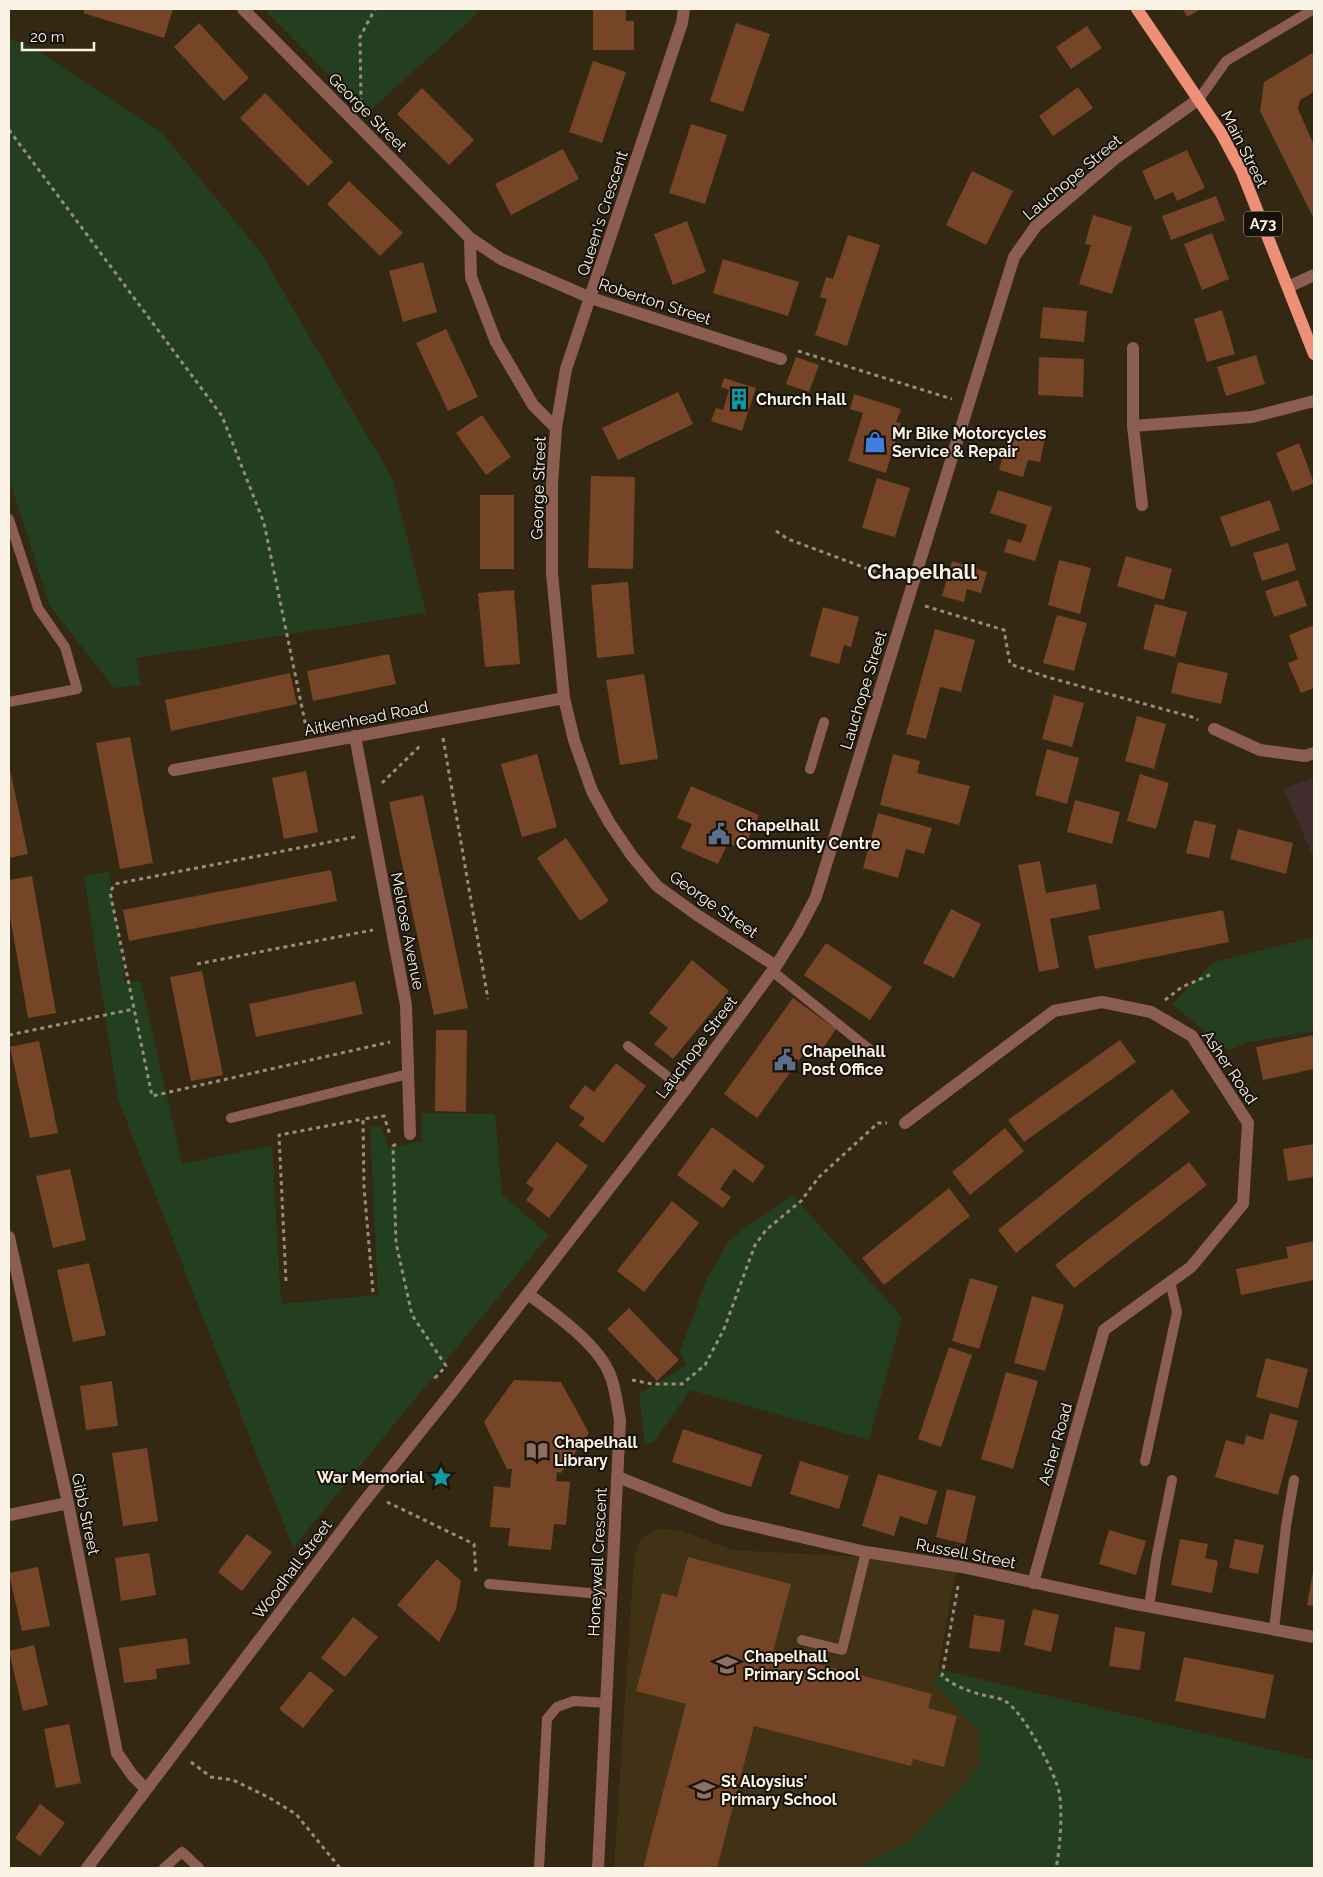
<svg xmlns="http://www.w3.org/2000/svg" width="1323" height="1877" font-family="Raleway,sans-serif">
<rect width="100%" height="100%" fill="#342813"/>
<path fill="#402c2c" d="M 1314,777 L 1314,859 L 1284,789 Z"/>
<path fill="#413115" d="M 657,1529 L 679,1530 L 733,1550 L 864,1557 L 956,1571 L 938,1669 L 934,1683 L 979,1731 L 979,1767 L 909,1841 L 857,1868 L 614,1868 L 634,1558 L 640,1539 Z"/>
<path fill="#243f20" d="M 264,9 L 477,9 L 477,14 L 367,113 Z
M 9,39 L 34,48 L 161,132 L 259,250 L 392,478 L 426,613 L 136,658 L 141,685 L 114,688 L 50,606 L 9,479 Z
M 109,872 L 125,982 L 141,982 L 182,1164 L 272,1145 L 281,1304 L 378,1295 L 370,1126 L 382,1127 L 388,1148 L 422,1141 L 421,1113 L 495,1114 L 502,1195 L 549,1235 L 293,1548 L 118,1099 L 84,876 Z
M 1314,937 L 1314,1031 L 1245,1043 L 1229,1051 L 1172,1004 L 1214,962 Z
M 792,1195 L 902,1317 L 869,1440 L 690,1390 L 655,1441 L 645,1445 L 639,1394 L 687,1365 L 680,1352 L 707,1279 L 731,1238 Z
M 938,1669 L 1314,1760 L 1314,1868 L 857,1868 L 909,1841 L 979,1767 L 979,1731 L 934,1683 Z"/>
<path fill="#764426" d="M 85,9 L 173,9 L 164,38 L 83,13 Z
M 593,9 L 626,9 L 626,21 L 634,21 L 634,50 L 593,50 Z
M 1183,9 L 1201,9 L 1187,17 Z
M 199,23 L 249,78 L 224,101 L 174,47 Z
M 736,23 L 770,34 L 743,112 L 710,101 Z
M 1087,26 L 1102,48 L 1071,69 L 1056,47 Z
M 1314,52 L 1314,92 L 1300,100 L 1298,109 L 1314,145 L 1314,217 L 1313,217 L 1260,111 L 1264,82 Z
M 593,61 L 626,72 L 602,143 L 569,132 Z
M 1078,87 L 1093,108 L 1053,136 L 1039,116 Z
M 422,88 L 474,140 L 449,165 L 397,114 Z
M 265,93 L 333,162 L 308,186 L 240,118 Z
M 691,124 L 727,135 L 705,204 L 669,193 Z
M 563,149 L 579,179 L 511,215 L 495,184 Z
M 1187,150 L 1205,188 L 1177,201 L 1173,192 L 1155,200 L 1142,171 Z
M 972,171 L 1013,191 L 986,245 L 946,225 Z
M 349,181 L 403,233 L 380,256 L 327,204 Z
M 1216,196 L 1225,220 L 1171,240 L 1162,216 Z
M 1093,215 L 1132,227 L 1112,294 L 1079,284 L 1091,245 L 1085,244 Z
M 687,221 L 706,272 L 673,285 L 654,234 Z
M 1212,233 L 1229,279 L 1202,290 L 1184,244 Z
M 848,235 L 880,245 L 847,346 L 815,335 L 827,299 L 820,297 L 826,277 L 833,279 Z
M 723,259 L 799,282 L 788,316 L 713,293 Z
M 423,262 L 437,312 L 403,322 L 389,271 Z
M 1043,307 L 1087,311 L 1084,342 L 1040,338 Z
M 1222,310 L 1235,354 L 1207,362 L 1194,319 Z
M 446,329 L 478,397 L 448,411 L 416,343 Z
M 1256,355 L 1265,384 L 1226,396 L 1217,367 Z
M 796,357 L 819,365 L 809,392 L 786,384 Z
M 1039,357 L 1084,359 L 1083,397 L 1038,395 Z
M 724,378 L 756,388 L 742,431 L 711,421 L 716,408 L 723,410 L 729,390 L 721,387 Z
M 678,392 L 693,424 L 618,460 L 602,428 Z
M 854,394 L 901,409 L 896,422 L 901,423 L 886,473 L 848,461 L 863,413 L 850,409 Z
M 482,415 L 511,457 L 486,475 L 456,433 Z
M 1009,433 L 1046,433 L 1040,462 L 1028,460 L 1023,477 L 999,470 Z
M 1299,443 L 1314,483 L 1292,492 L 1276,453 Z
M 591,476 L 635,477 L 633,569 L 588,568 Z
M 877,478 L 910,488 L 895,537 L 862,528 Z
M 998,490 L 1052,507 L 1035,561 L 1004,552 L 1008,539 L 1021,543 L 1027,525 L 990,513 Z
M 480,495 L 514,495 L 514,569 L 480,569 Z
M 1270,500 L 1280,530 L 1231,547 L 1220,517 Z
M 1288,543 L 1296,570 L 1262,581 L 1253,553 Z
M 1126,556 L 1172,569 L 1164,600 L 1117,586 Z
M 1059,560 L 1091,568 L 1080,614 L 1048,605 Z
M 952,561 L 987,572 L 981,593 L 967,589 L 964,602 L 942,596 Z
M 1298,580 L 1307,606 L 1274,617 L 1265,591 Z
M 628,582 L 634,654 L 597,658 L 591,585 Z
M 514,590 L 520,664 L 485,667 L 478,593 Z
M 1155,604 L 1187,612 L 1175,657 L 1143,649 Z
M 823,607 L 859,617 L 851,647 L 844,645 L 839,664 L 810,656 Z
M 1057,615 L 1087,623 L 1074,671 L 1043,663 Z
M 1314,625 L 1314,688 L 1301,693 L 1288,663 L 1298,659 L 1289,635 Z
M 935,629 L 975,640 L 961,692 L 940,687 L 926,739 L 906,734 Z
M 389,654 L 396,684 L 313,701 L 307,671 Z
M 1178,662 L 1228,673 L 1221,704 L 1171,693 Z
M 290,673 L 297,704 L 171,731 L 165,700 Z
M 644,674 L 658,759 L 620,765 L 606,680 Z
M 1054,695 L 1084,703 L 1072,747 L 1042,739 Z
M 1137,716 L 1166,724 L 1154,769 L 1125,761 Z
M 130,737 L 153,863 L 120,869 L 96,743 Z
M 1047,749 L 1079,758 L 1067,804 L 1035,795 Z
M 537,754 L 557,827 L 522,837 L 501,764 Z
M 893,754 L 920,761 L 917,773 L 970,786 L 959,825 L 880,805 Z
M 9,765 L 28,854 L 9,858 Z
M 306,771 L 318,832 L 284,839 L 272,778 Z
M 1140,774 L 1169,783 L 1156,829 L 1127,821 Z
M 691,786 L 759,815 L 743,850 L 728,843 L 718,864 L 681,848 L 692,824 L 677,818 Z
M 423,795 L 468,1008 L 434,1015 L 389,802 Z
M 1075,800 L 1120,812 L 1112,844 L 1067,832 Z
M 878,813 L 932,828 L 924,854 L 906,849 L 898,878 L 863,868 Z
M 1194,820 L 1216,825 L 1209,858 L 1186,853 Z
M 1238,829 L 1293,843 L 1286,874 L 1230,859 Z
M 566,838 L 609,901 L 580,921 L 537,858 Z
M 1040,861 L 1046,893 L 1096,884 L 1100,909 L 1050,919 L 1059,968 L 1039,972 L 1018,865 Z
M 331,870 L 337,901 L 129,941 L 123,910 Z
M 32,876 L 56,1013 L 28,1018 L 9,911 L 9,880 Z
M 951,909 L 981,924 L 954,978 L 923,963 Z
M 1223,910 L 1229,942 L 1095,969 L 1088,936 Z
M 826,943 L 892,987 L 870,1020 L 804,975 Z
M 692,960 L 729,991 L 673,1059 L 654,1044 L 668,1028 L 649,1013 Z
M 202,971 L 223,1075 L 191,1081 L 170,977 Z
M 355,981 L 363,1014 L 256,1037 L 249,1004 Z
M 793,998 L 836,1029 L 821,1051 L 811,1044 L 757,1118 L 724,1094 Z
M 436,1030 L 467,1030 L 466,1112 L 435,1111 Z
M 1314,1035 L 1314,1069 L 1263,1080 L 1256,1047 Z
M 1120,1040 L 1136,1062 L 1024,1142 L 1008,1120 Z
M 39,1041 L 58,1133 L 30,1138 L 10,1047 Z
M 616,1063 L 646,1086 L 603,1143 L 579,1125 L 585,1118 L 569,1107 L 585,1085 L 594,1092 Z
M 1172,1089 L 1190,1112 L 1016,1253 L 998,1230 Z
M 712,1127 L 765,1166 L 753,1183 L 734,1169 L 720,1189 L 731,1197 L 723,1208 L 677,1175 Z
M 1005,1128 L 1024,1151 L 970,1195 L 952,1172 Z
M 557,1142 L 588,1166 L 549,1218 L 526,1200 L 534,1189 L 526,1183 Z
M 1314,1144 L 1314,1177 L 1288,1181 L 1283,1149 Z
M 1189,1162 L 1207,1185 L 1074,1288 L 1055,1265 Z
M 70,1169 L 86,1240 L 53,1248 L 36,1176 Z
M 949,1188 L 970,1216 L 884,1285 L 862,1258 Z
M 672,1201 L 699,1223 L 644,1292 L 617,1271 Z
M 1314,1241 L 1314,1280 L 1241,1295 L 1236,1269 L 1288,1258 L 1286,1247 Z
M 89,1263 L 106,1335 L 73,1342 L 57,1270 Z
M 970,1278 L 998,1286 L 979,1349 L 952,1341 Z
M 1032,1296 L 1064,1305 L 1045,1371 L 1014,1363 Z
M 629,1308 L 679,1360 L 657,1381 L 607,1329 Z
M 949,1347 L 972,1355 L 941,1447 L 918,1439 Z
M 1266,1358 L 1308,1369 L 1298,1408 L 1256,1397 Z
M 1006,1372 L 1038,1381 L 1013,1469 L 981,1459 Z
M 514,1380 L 561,1382 L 589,1433 L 561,1473 L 557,1472 L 556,1481 L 570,1482 L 566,1525 L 554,1524 L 551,1550 L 508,1546 L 510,1528 L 490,1527 L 494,1486 L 510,1488 L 512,1469 L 507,1469 L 484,1422 Z
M 112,1381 L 118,1426 L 86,1430 L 80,1386 Z
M 1270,1413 L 1298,1421 L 1278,1495 L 1215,1477 L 1226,1440 L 1244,1445 L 1246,1435 L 1263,1440 Z
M 683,1429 L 762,1455 L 751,1487 L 672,1462 Z
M 147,1448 L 158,1521 L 123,1526 L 112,1453 Z
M 800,1461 L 849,1476 L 839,1509 L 790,1494 Z
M 878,1474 L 937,1491 L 927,1525 L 900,1516 L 894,1536 L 862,1526 Z
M 947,1489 L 976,1496 L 965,1544 L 936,1537 Z
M 1109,1530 L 1146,1541 L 1136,1575 L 1099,1564 Z
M 247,1534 L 272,1552 L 242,1591 L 218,1572 Z
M 1180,1539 L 1208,1544 L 1205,1558 L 1218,1561 L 1212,1593 L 1171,1585 Z
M 1235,1539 L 1264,1545 L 1258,1574 L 1229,1568 Z
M 149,1553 L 156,1595 L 121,1601 L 115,1558 Z
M 688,1557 L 791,1584 L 773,1652 L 932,1694 L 928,1708 L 957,1716 L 944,1767 L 913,1759 L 911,1766 L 754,1726 L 717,1868 L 643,1868 L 686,1704 L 636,1691 L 662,1593 L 677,1597 Z
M 437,1559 L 461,1581 L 456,1609 L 439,1642 L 397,1605 Z
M 38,1567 L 50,1626 L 22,1631 L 9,1573 Z
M 1313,1572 L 1314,1572 L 1314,1606 L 1307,1605 Z
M 1033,1609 L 1059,1615 L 1051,1652 L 1024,1645 Z
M 974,1615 L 1005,1620 L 1000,1652 L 969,1648 Z
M 353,1617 L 378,1637 L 345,1677 L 321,1658 Z
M 1115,1627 L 1145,1632 L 1140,1670 L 1109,1666 Z
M 187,1638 L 190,1664 L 156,1669 L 157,1679 L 124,1683 L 119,1648 Z
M 34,1645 L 48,1705 L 23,1711 L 9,1651 Z
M 1184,1657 L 1274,1675 L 1265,1719 L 1175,1701 Z
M 310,1671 L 334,1690 L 303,1728 L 279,1709 Z
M 69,1724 L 81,1783 L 56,1788 L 44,1729 Z
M 40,1804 L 65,1823 L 40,1856 L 15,1838 Z"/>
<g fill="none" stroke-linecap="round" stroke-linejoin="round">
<path stroke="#978d7b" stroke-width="3" stroke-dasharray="4 4" stroke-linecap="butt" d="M 358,101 L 361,99 L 360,37 L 375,9
M 9,130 L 222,416 L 264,523 L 306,727
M 798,351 L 952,399
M 776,531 L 788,539 L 895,579
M 925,606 L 1004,630 L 1010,664 L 1047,677 L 1192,717 L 1198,720
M 443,738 L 488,999
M 382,783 L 422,744
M 355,837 L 115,884 L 110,892 L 152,1096 L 390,1042
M 197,964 L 373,930
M 1165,1000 L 1182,987 L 1212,974
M 9,1035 L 134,1009
M 396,1144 L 393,1146 L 396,1243 L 412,1315 L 446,1366 L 435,1378 L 438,1381
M 286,1281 L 279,1135 L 363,1119
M 373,1292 L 364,1187 L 363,1119 L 384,1116 L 390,1135
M 632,1380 L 652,1384 L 682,1384 L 705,1365 L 724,1329 L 755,1245 L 766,1230 L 801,1201 L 819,1177 L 878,1123 L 887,1123
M 387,1502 L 474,1544 L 476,1574
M 958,1586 L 942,1676 C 954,1686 970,1692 987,1696 C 992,1697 1000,1698 1005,1701 C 1023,1711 1055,1772 1059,1792 C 1063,1811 1060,1849 1056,1868
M 191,1762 L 211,1777 L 233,1780 L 268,1797 L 296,1814 L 340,1868"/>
<path stroke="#8c5e52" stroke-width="10" d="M 1199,99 L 1226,61 L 1314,9
M 9,519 L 38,608 L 65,647 L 77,689 L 9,702
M 810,769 L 824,722
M 772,971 L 875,1054
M 628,1046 L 685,1090
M 231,1118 L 408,1074
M 1145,1461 L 1177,1312 L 1170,1281
M 489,1584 L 612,1595
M 1149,1607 L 1156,1559 L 1172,1480
M 1274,1629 L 1286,1526 L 1294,1480
M 802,1640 L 842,1650 L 866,1552
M 164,1868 L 182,1852 L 199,1868
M 539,1868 L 547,1719 L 557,1707 L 574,1701 L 607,1703"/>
<path stroke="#8c5e52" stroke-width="12" d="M 243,9 L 470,238 L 471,277 L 496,342 L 533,405 L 556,428 L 552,484 L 552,573 L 564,698 L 574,740 L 592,791 L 609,822 L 632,856 L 657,886 L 697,915 L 776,966
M 470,238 L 501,259 L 591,298 L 781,359
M 1288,287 L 1314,275
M 1133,348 L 1133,426 L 1252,417 L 1314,401
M 1133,426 L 1142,505
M 556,428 L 566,369 L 682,23 L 684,9
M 1214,729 L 1260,750 L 1305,756 L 1314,753
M 355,736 L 406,1005 L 410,1134
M 174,770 L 564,698
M 905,1123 L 1054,1011 L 1102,1002 L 1151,1012 L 1192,1036 L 1248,1123 L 1243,1204 L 1191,1267 L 1104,1330 L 1033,1583
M 9,1237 L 68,1503 L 117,1753 L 133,1776 L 146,1789
M 528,1294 C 554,1313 599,1345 610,1375 C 616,1388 617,1406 620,1420 L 598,1868
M 618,1477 L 723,1519 L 866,1552 L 962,1567 L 1130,1603 L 1314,1637
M 9,1515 L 68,1503"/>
<path stroke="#8c5e52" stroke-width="12" d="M 87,1868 L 359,1508 L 452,1392 L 685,1090 L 776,966 L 798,931 L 816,897 L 1014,257 L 1036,226 L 1117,157 L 1199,99"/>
<path stroke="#ee8f77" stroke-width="12" d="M 1137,9 L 1221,133 L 1242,172 L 1314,354"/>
</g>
<defs>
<g id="building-bare" transform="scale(1.725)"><path d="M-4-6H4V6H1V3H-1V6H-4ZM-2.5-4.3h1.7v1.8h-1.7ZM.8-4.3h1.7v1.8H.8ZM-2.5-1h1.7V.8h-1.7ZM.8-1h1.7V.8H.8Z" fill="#0f9aa8" stroke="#171209" stroke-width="2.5" paint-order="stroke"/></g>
<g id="shop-bare" transform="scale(1.725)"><path d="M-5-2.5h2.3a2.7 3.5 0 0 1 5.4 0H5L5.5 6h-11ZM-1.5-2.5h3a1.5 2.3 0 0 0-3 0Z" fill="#3f7fe0" stroke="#171209" stroke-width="2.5" paint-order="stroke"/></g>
<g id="civic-bare" transform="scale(1.725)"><path d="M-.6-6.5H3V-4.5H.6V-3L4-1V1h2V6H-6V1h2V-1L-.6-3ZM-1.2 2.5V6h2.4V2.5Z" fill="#5c6f8a" stroke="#171209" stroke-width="2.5" paint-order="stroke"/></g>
<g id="library-bare" transform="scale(1.725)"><path d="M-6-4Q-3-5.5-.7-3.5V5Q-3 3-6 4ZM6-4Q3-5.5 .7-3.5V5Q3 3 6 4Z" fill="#8d6e63" stroke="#171209" stroke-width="2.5" paint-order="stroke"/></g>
<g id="sight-bare" transform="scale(1.725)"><path d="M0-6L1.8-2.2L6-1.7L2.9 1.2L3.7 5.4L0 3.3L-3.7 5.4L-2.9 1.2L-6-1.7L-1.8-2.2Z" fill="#0f9aa8" stroke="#171209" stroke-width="2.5" paint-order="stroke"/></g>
<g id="school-bare" transform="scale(1.725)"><path d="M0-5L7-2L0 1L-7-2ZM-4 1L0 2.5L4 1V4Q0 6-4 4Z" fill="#8d6e63" stroke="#171209" stroke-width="2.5" paint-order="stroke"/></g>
</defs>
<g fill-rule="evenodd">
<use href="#building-bare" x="739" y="399"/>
<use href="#shop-bare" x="875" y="442"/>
<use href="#civic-bare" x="719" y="834"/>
<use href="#civic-bare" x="785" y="1060"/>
<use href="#library-bare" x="537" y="1451"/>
<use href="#sight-bare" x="441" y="1477"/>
<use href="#school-bare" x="727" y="1665"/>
<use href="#school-bare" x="704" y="1790"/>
</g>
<g text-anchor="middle" stroke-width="4" stroke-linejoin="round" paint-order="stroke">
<rect fill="#171209" stroke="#b7b0a4" stroke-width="1" x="1244" y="211.5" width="38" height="25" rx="4"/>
<g font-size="15" font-weight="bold" fill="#fbf3e6">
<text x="1263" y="229">A73</text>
</g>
<g font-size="16" fill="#fbf3e6" stroke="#171209">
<text transform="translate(368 112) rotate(45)" y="6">George Street</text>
<text transform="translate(1245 149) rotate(63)" y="6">Main Street</text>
<text transform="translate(1072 177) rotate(-40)" y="6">Lauchope Street</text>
<text transform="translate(602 213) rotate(-72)" y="6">Queen's Crescent</text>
<text transform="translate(655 301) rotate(18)" y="6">Roberton Street</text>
<text transform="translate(538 488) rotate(-88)" y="6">George Street</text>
<text transform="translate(863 690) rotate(-73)" y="6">Lauchope Street</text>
<text transform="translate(366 718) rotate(-11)" y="6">Aitkenhead Road</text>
<text transform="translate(714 904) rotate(35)" y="6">George Street</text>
<text transform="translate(408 931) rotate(79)" y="6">Melrose Avenue</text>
<text transform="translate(696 1047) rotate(-53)" y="6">Lauchope Street</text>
<text transform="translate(1230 1067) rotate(56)" y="6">Asher Road</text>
<text transform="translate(1055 1444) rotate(-74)" y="6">Asher Road</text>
<text transform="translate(86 1514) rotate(78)" y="6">Gibb Street</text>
<text transform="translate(966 1553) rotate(11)" y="6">Russell Street</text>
<text transform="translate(597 1562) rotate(-87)" y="6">Honeywell Crescent</text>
<text transform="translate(292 1569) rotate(-53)" y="6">Woodhall Street</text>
</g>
<g font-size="16" font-weight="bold" fill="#fbf3e6" stroke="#171209" text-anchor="start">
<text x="756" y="405">Church Hall</text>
<text x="892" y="439">Mr Bike Motorcycles<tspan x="892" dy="18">Service &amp; Repair</tspan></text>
<text x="736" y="831">Chapelhall<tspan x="736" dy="18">Community Centre</tspan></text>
<text x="802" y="1057">Chapelhall<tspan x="802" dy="18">Post Office</tspan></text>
<text x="554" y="1448">Chapelhall<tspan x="554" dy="18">Library</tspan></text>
<text x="424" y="1483" text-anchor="end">War Memorial</text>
<text x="744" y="1662">Chapelhall<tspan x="744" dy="18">Primary School</tspan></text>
<text x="721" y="1787">St Aloysius'<tspan x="721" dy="18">Primary School</tspan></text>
</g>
<g font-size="21" font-weight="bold" fill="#fbf3e6" stroke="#171209">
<text x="922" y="579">Chapelhall</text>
</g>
</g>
<rect width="1323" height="1877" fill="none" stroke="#fbf3e6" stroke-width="20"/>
<path d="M22 42v8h72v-8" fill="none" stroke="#fbf3e6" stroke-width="2.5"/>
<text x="30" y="42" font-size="15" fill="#fbf3e6" stroke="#171209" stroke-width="4" paint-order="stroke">20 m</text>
</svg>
